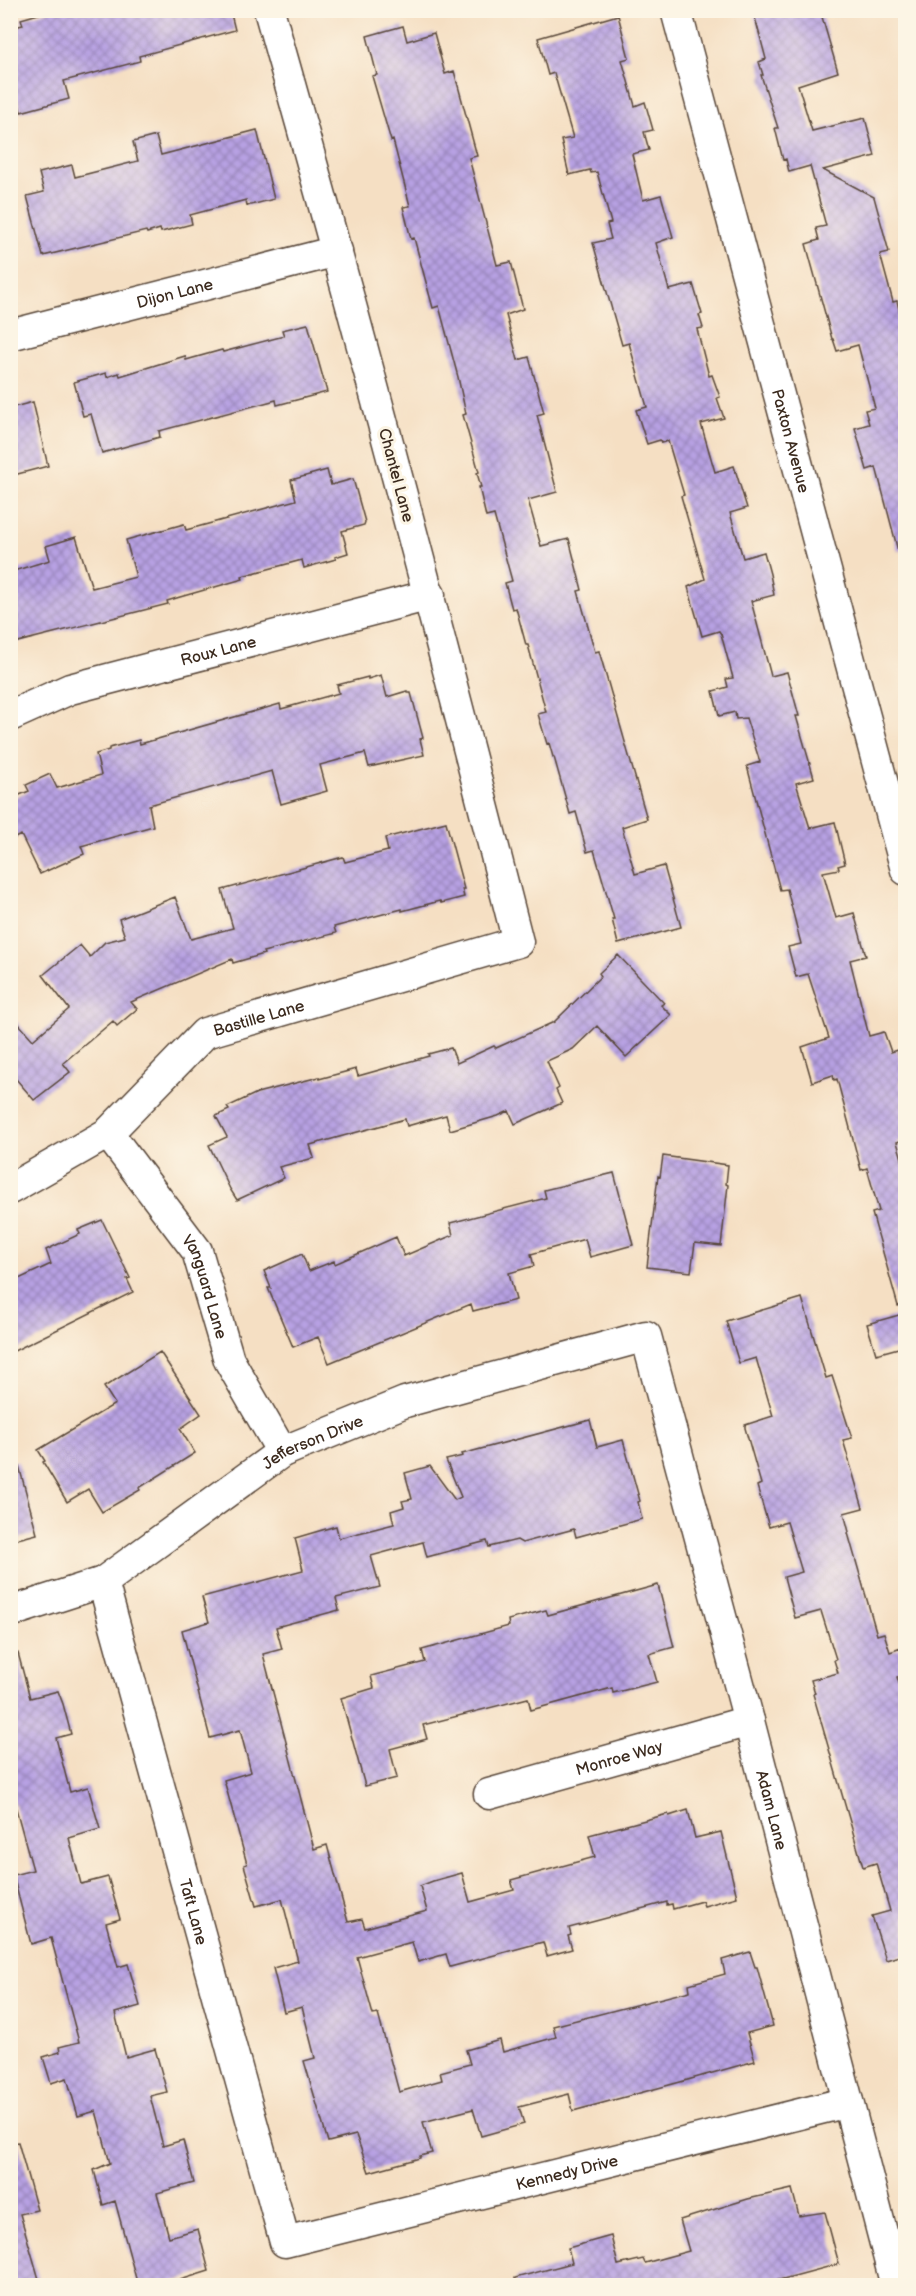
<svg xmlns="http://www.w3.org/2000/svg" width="916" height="2296" font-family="'Balsamiq Sans',sans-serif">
<defs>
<pattern id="building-cross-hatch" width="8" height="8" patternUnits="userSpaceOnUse" patternTransform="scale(1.5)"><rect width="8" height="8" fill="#b7a1e3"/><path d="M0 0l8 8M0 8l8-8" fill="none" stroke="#9683b7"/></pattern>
</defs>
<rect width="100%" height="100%" fill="#fcf5e5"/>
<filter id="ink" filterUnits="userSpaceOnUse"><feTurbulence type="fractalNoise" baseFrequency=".0167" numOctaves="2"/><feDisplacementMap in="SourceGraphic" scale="12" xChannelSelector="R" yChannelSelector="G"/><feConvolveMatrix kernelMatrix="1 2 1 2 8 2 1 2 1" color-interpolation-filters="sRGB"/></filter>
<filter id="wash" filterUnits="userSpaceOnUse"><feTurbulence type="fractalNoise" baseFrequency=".008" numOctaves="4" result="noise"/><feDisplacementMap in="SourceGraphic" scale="24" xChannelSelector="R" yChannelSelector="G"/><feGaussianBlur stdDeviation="1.35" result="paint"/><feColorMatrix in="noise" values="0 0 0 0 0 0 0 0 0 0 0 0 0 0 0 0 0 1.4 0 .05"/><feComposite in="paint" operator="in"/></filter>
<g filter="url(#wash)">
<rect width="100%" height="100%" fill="#f5dfc3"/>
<g id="blocks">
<path fill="url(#building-cross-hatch)" d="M 52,10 L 230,10 L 235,30 L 139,56 L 140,61 L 64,81 L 69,99 L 21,112 L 10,73 L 10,28 L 23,25 L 21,19 Z
M 753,10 L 820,10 L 838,72 L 798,85 L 812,131 L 865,118 L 875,156 L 823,170 L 874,197 L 889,252 L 880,254 L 893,302 L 897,301 L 900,313 L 906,311 L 906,550 L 898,551 L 876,467 L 867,470 L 855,428 L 869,424 L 865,410 L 875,408 L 870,390 L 858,345 L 837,351 L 833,339 L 832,339 L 806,244 L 819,240 L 816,228 L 826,226 L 810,166 L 789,172 L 786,159 L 783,160 L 775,128 L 778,128 L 761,75 L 763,75 L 759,62 L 766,59 Z
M 618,15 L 629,58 L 622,60 L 635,106 L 645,102 L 653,130 L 644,132 L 649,150 L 632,154 L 643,200 L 661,195 L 673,237 L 656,243 L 669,290 L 693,284 L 702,314 L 699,315 L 703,328 L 697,329 L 709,376 L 712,375 L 720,397 L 717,398 L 724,418 L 701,424 L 715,472 L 734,466 L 747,508 L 730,513 L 743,558 L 764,552 L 770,574 L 774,595 L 751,601 L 771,676 L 787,672 L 799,716 L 796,716 L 814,778 L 796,783 L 810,828 L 835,822 L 845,864 L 838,866 L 839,869 L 823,872 L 836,918 L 854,913 L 866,956 L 850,960 L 869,1036 L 884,1032 L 891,1052 L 897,1050 L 906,1076 L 906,1079 L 900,1081 L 906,1102 L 906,1139 L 897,1142 L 906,1172 L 906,1305 L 898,1306 L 872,1213 L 879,1211 L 867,1168 L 861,1170 L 837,1079 L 834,1080 L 833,1075 L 812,1082 L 802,1047 L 829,1038 L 808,974 L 796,977 L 788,947 L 801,944 L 787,889 L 780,890 L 747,766 L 760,762 L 746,718 L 736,719 L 735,712 L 719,716 L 713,691 L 728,687 L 726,679 L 733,678 L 721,634 L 719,631 L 702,636 L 688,587 L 705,579 L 681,496 L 684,495 L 668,441 L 661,443 L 660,440 L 647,444 L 636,410 L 647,407 L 629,343 L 622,345 L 593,243 L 611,239 L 607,224 L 611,223 L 597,172 L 591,173 L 590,170 L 569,175 L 561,140 L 573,138 L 554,73 L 548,75 L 538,38 Z
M 403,26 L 407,41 L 434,33 L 445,74 L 454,71 L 477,156 L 469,158 L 497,265 L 511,262 L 523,309 L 506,315 L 518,360 L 529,357 L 544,413 L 537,415 L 557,492 L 528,500 L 541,546 L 569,539 L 582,590 L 578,591 L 595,652 L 599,651 L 647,819 L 622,827 L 635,874 L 664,866 L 681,927 L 618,944 L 612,919 L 614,919 L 594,850 L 587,852 L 576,812 L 570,814 L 554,757 L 553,757 L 549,743 L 547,744 L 538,714 L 546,712 L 528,645 L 526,645 L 516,608 L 512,609 L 505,583 L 512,581 L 494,515 L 486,517 L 479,487 L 481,487 L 477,473 L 479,472 L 463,415 L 466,414 L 458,377 L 439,306 L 433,308 L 414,238 L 411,239 L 403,207 L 410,206 L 393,140 L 391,141 L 372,76 L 377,75 L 367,36 Z
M 257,130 L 274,199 L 247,206 L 246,200 L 190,215 L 192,224 L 161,232 L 160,229 L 147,233 L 146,231 L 43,256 L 27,196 L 44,192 L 39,173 L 72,165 L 75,177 L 138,161 L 133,142 L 156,136 L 161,155 Z
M 308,324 L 327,392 L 277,405 L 276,400 L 159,431 L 160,437 L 102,453 L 91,414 L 83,416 L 74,382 L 106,373 L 107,377 L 119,373 L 120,376 L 185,356 L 186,360 L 222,350 L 223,352 L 284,336 L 282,330 Z
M 33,402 L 48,466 L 10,476 L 10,408 Z
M 327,470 L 331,485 L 353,479 L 365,522 L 364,525 L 342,531 L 348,553 L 335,557 L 336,559 L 304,568 L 302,560 L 242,576 L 243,579 L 180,597 L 167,601 L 168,604 L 10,644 L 10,572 L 50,560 L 46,546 L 76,537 L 92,588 L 136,577 L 126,540 L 184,524 L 186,530 L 296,500 L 291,480 Z
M 381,675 L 387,697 L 407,691 L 408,693 L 411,693 L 423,738 L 420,739 L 424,755 L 369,767 L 365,753 L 320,765 L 327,791 L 281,804 L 272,771 L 149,805 L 153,826 L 81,846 L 84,854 L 40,874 L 21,835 L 10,840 L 10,799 L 29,791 L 26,785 L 50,774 L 57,788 L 101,775 L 96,754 L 109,750 L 109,748 L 139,740 L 140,744 L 280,704 L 281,709 L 339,693 L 337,685 L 368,677 L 368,679 Z
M 446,822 L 464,889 L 462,889 L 464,897 L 441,903 L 440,901 L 402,911 L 402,909 L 334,927 L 336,933 L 263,952 L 264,954 L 233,963 L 232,959 L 131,1002 L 137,1009 L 117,1026 L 113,1021 L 63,1063 L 70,1072 L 34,1100 L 10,1072 L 10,1014 L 33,1040 L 69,1009 L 43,975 L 80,945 L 90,957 L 105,942 L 125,937 L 119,919 L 175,897 L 191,939 L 233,928 L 222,890 L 343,857 L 345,862 L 388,851 L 385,838 Z
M 618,955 L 664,1003 L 661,1005 L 671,1015 L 626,1057 L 597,1026 L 573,1049 L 547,1061 L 559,1088 L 556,1090 L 562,1103 L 515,1124 L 509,1111 L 498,1116 L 450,1130 L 446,1115 L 407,1126 L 405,1119 L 310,1145 L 314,1158 L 279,1167 L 284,1178 L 237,1200 L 230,1189 L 209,1145 L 227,1137 L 216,1116 L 229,1110 L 227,1107 L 257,1093 L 319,1077 L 319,1079 L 356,1069 L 358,1076 L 429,1056 L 428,1054 L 451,1048 L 457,1063 L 494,1046 L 496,1048 L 554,1022 L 601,976 L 599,973 Z
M 663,1156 L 728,1165 L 726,1184 L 728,1185 L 721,1246 L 695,1243 L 691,1272 L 647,1267 L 658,1176 L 660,1177 Z
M 614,1173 L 633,1245 L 590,1257 L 585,1239 L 531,1254 L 534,1266 L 509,1273 L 516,1300 L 473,1311 L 471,1304 L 329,1363 L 318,1337 L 293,1347 L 268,1288 L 271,1288 L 264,1271 L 302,1254 L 309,1271 L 334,1261 L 335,1264 L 396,1237 L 404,1256 L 453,1235 L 450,1223 L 546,1198 L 544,1190 Z
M 102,1220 L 130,1278 L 127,1279 L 133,1292 L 10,1353 L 10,1283 L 51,1264 L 46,1250 L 80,1234 L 78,1230 Z
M 802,1298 L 826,1378 L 832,1376 L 852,1438 L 843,1440 L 863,1508 L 844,1513 L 849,1532 L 848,1533 L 877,1635 L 884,1633 L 890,1652 L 901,1648 L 906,1665 L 906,1675 L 897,1677 L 906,1705 L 906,1954 L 886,1960 L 872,1916 L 890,1911 L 876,1863 L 863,1867 L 813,1694 L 815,1693 L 811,1680 L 838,1673 L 834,1660 L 836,1659 L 821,1611 L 795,1618 L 784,1577 L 802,1572 L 787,1522 L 769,1527 L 757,1486 L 761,1484 L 745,1428 L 745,1425 L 773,1416 L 756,1358 L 739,1363 L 726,1321 Z
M 906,1313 L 906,1346 L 876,1354 L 867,1324 Z
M 160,1352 L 201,1414 L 180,1429 L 195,1453 L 139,1488 L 140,1490 L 102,1512 L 88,1489 L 67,1502 L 43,1462 L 45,1461 L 38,1450 L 115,1404 L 104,1387 Z
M 590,1420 L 597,1447 L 623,1440 L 640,1501 L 638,1502 L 642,1519 L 576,1537 L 574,1529 L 522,1543 L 517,1540 L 489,1547 L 487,1541 L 427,1557 L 423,1542 L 371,1556 L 380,1587 L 336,1598 L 339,1610 L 276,1627 L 282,1649 L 263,1654 L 314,1849 L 327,1845 L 348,1922 L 362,1919 L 365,1928 L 427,1911 L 420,1886 L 433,1881 L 462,1873 L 470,1902 L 514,1890 L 511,1880 L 595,1857 L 589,1835 L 668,1814 L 669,1816 L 688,1810 L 695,1838 L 721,1832 L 737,1897 L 704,1906 L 702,1901 L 673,1909 L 672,1904 L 667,1905 L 667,1902 L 569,1928 L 571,1935 L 568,1936 L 572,1949 L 547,1956 L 543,1942 L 450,1967 L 446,1954 L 418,1962 L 412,1942 L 357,1957 L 373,2015 L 378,2014 L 399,2092 L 442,2080 L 440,2072 L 470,2064 L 466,2050 L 500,2040 L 503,2052 L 556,2037 L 553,2026 L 690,1991 L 689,1984 L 725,1974 L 722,1960 L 750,1952 L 755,1967 L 757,1967 L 773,2026 L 747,2033 L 755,2061 L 684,2081 L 573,2111 L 569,2094 L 519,2107 L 524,2124 L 481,2136 L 473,2109 L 423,2122 L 432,2153 L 420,2156 L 420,2158 L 369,2172 L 356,2135 L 328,2142 L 304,2061 L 315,2058 L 302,2007 L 284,2012 L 273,1968 L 298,1961 L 282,1899 L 256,1906 L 244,1865 L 247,1864 L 224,1780 L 251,1772 L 240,1730 L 210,1738 L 182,1630 L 209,1622 L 202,1597 L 303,1570 L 295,1538 L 336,1526 L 339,1538 L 394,1524 L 391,1511 L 404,1507 L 402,1501 L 412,1499 L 405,1473 L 430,1466 L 455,1500 L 461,1497 L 446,1460 L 463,1456 L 462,1454 Z
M 18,1462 L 37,1534 L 10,1541 L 10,1463 Z
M 658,1585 L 674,1647 L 649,1654 L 657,1682 L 613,1693 L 612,1688 L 531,1710 L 528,1698 L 423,1725 L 427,1739 L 390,1749 L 397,1778 L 365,1786 L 341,1698 L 374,1688 L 371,1676 L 425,1662 L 422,1650 L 509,1626 L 508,1620 L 546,1610 L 548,1615 Z
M 18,1653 L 30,1698 L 58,1691 L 63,1704 L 71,1734 L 56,1738 L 70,1792 L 88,1787 L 100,1829 L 69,1838 L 81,1884 L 108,1877 L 120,1919 L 106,1923 L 118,1967 L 128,1964 L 140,2006 L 115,2013 L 126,2057 L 155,2049 L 167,2092 L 150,2096 L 163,2146 L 183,2140 L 194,2183 L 157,2193 L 169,2237 L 198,2229 L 209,2271 L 161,2286 L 138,2286 L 115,2201 L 103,2205 L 94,2170 L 110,2163 L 96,2111 L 78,2116 L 67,2078 L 51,2083 L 43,2057 L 60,2052 L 59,2047 L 79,2042 L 51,1938 L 31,1944 L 13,1875 L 33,1870 L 10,1787 L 10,1654 Z
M 18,2142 L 37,2210 L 20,2214 L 41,2286 L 10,2286 L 10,2143 Z
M 792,2189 L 799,2216 L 825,2212 L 839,2264 L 757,2286 L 516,2286 L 515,2278 L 572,2263 L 568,2248 L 611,2236 L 618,2265 L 643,2259 L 645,2263 L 689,2251 L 680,2220 L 748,2199 Z"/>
</g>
</g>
<g filter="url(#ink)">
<use href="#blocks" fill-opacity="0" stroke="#574537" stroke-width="1.5"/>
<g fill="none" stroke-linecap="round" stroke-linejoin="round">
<g stroke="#574537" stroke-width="33">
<g id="minor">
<path id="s1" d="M 676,10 L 906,870"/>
<path id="s2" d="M 10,335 L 337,251"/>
<path id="s3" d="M 10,716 L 70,689 L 430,595"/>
<path id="s4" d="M 108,1133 L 197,1251 L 229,1360 L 282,1452"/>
<path id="s5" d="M 10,1189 L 108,1133 L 205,1033 L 518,942 C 439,631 357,320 269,10"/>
<path id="s6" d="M 103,1582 L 285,2242 L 848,2102"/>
<path id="s7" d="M 10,1612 L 103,1582 L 282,1452 L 405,1402 L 646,1336 L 749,1721 L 896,2286"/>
<path id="s8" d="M 489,1794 L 749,1721"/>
</g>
</g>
<use href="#minor" stroke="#fff" stroke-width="30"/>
</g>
</g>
<g text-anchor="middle" stroke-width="6" stroke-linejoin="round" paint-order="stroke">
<g font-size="16" fill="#3b2a1e" stroke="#fcf5e5">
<text dy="6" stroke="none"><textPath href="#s2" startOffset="170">Dijon Lane</textPath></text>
<text dy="6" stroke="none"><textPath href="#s1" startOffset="446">Paxton Avenue</textPath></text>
<text transform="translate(397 475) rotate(75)" y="6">Chantel Lane</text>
<text dy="6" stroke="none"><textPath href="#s3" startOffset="219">Roux Lane</textPath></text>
<text dy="6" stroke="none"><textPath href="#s5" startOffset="308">Bastille Lane</textPath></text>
<text dy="6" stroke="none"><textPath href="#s4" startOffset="184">Vanguard Lane</textPath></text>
<text dy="6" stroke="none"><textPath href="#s7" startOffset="351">Jefferson Drive</textPath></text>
<text dy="6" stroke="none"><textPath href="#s8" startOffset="135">Monroe Way</textPath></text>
<text dy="6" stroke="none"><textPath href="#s7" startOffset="1192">Adam Lane</textPath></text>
<text dy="6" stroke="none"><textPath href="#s6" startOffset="342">Taft Lane</textPath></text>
<text dy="6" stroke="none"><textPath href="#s6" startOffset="975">Kennedy Drive</textPath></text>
</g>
</g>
<rect width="916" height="2296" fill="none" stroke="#fcf5e5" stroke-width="36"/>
</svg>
